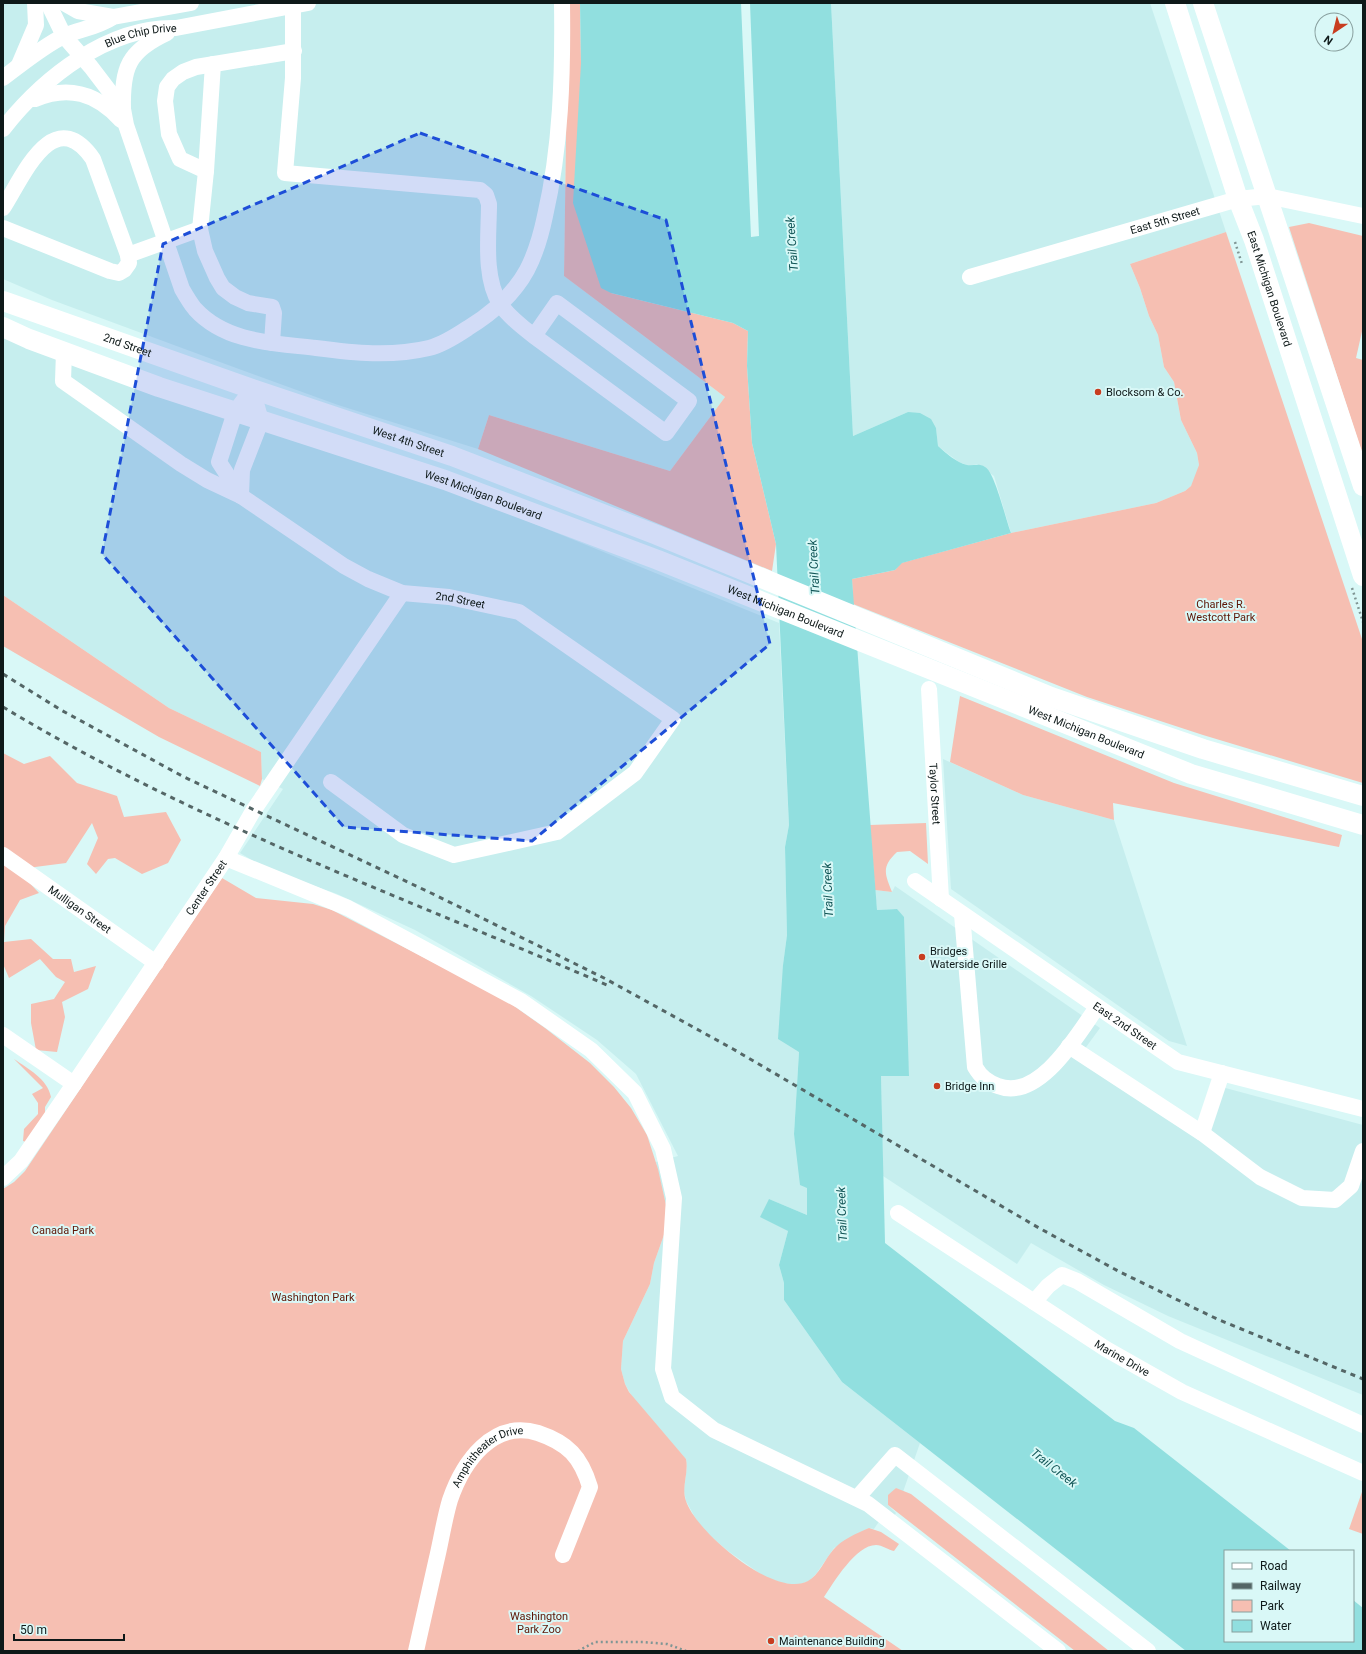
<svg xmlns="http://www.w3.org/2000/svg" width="1366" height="1654" font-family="Roboto,sans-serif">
<rect width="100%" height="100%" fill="#d9f8f7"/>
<path fill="#c6eeee" d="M 3,3 L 568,3 L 564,276 L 725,397 L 670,471 L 489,415 L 478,449 L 338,405 L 228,365 L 52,300 L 3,279 Z
M 831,3 L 1150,3 L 1226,232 L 1130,264 L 1140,288 L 1149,316 L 1158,335 L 1164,367 L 1174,382 L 1181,420 L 1197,453 L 1199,465 L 1197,474 L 1191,486 L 1185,491 L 1156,503 L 1011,533 L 994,476 L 977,464 L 969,466 L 959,462 L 948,454 L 938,446 L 936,428 L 908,412 L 853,436 Z
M 3,334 L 485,504 L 779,623 L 789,825 L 785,847 L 787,935 L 783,965 L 799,1051 L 794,1134 L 807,1188 L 807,1215 L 769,1199 L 788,1231 L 779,1265 L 784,1283 L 784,1300 L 842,1382 L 920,1443 L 903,1492 L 896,1488 L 888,1505 L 896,1513 L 888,1526 L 880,1520 L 874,1529 L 869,1528 L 834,1548 L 816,1574 L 809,1581 L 797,1585 L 783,1583 L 766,1578 L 728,1551 L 707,1533 L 697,1521 L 686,1501 L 684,1491 L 687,1466 L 686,1459 L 634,1400 L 625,1384 L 621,1369 L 623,1341 L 650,1284 L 654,1263 L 665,1232 L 666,1205 L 656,1162 L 678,1156 L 636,1074 L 597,1040 L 531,996 L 415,930 L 337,894 L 265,868 L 240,853 L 283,789 L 262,779 L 261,752 L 169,708 L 3,595 Z
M 943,759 L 1023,795 L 1114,820 L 1187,1046 L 1169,1041 L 951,889 Z
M 895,886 L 1100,1028 L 1081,1054 L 1202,1133 L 1218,1086 L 1363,1125 L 1363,1395 L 1168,1316 L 1104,1285 L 1031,1243 L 1017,1264 L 883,1176 L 881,1076 L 909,1076 L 897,909 L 877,910 L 875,890 L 892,892 Z"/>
<path fill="#f6bfb2" d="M 568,3 L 580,3 L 581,63 L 611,293 L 733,323 L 748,331 L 747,366 L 752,443 L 776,544 L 772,571 L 478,449 L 489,415 L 670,471 L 725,397 L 564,276 Z
M 1309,223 L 1363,236 L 1363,327 L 1356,358 L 1363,360 L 1363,456 L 1289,227 Z
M 1226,232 L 1363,642 L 1363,783 L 1203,735 L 1087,697 L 853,604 L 852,579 L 895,570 L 901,563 L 1011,533 L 1156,503 L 1185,491 L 1191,486 L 1199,465 L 1197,453 L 1181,420 L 1174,382 L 1164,367 L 1158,335 L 1149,316 L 1140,288 L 1130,264 Z
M 3,595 L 169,708 L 261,752 L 262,779 L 260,786 L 159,737 L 3,646 Z
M 960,696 L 1174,783 L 1342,835 L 1339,847 L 1113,803 L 1114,820 L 1023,795 L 950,762 Z
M 3,753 L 24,764 L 50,756 L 77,783 L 117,796 L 124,817 L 166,812 L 181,840 L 168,863 L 142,874 L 115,858 L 108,859 L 96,874 L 87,864 L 98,838 L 92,823 L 66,863 L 35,867 L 21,874 L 39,893 L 20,900 L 5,926 L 4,942 L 31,939 L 53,959 L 71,959 L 74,972 L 96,966 L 88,989 L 62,1002 L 65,1017 L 57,1052 L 36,1050 L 31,1023 L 31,1004 L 54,999 L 65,982 L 56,977 L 40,959 L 9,978 L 3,964 Z
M 926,823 L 928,864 L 910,851 L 897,852 C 881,867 885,874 892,892 L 875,890 L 870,825 Z
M 222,878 L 256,898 L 313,904 L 332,910 L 504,999 L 545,1028 L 590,1063 L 614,1087 L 631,1108 L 647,1135 L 658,1169 L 666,1205 L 665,1232 L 654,1263 L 650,1284 L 623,1341 L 621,1369 L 625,1384 L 629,1392 L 686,1459 C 689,1473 681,1487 686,1501 C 696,1532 775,1599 808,1581 C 819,1575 825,1559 833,1550 C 841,1540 857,1533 869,1528 L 881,1532 L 899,1544 L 894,1551 C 889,1550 882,1545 876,1545 C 856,1545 834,1582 824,1597 L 903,1651 L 3,1651 L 3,1189 L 14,1182 L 25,1171 Z
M 14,1059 C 28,1069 47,1078 51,1097 L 45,1107 L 45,1117 L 29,1143 L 23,1141 L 24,1129 L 38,1114 L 38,1103 L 32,1094 L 43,1088 Z
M 896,1488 L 911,1494 L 1109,1651 L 1075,1651 L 888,1505 L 888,1495 Z
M 1363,1489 L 1363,1534 L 1349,1529 Z"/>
<path fill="#91dfdf" d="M 580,3 L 741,3 L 751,237 L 759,236 L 750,3 L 831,3 L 853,436 L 908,412 L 920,413 L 931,419 L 936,428 L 938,446 C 947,454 956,462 967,465 C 973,466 979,463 985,467 C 995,472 1006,521 1011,533 L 902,563 L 895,570 L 852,579 L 877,910 L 897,909 L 904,917 L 909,1076 L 881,1076 L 885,1243 L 1115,1421 L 1134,1428 L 1291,1551 L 1225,1551 L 1225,1641 L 1353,1641 L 1353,1600 L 1363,1608 L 1363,1651 L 1186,1651 L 842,1382 L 784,1300 L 784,1283 L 779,1265 L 788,1231 L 760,1217 L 769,1199 L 807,1215 L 807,1188 L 800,1185 L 794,1134 L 799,1052 L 778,1039 L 783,965 L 787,935 L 785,847 L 789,825 L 776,544 L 752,443 L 747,366 L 748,331 L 733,323 L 611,293 L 601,288 L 573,203 L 581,63 Z"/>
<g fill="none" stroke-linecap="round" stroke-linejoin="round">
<path stroke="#809695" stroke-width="2.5" stroke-dasharray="2 3" stroke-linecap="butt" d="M 1235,242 L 1242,264
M 1352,588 L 1363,622
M 578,1651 L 595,1642 L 643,1642 L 667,1644 L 686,1651"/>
<g stroke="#fff" stroke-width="16">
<path d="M 48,3 L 64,36 L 91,67 L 123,109 L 126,125 L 182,289 C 186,296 190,303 195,309 C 226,343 274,343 316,348 C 354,353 391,357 429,348 C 442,345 456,336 468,328 C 491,314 514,294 527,270 C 536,253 541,235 545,216 C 561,147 563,74 562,3"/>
<path d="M 64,3 L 78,11 L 113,17"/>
<path d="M 293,7 L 293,78 L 285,173 L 480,190 L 486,195 L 489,204 C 489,235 483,276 500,304 C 509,317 522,327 534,336 L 666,433 L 689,401 L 557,303 L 534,336"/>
<path d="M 19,65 L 36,25 L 35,3"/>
<path d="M 3,78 C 20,65 45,45 64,36 C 81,29 98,27 113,17 L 191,3"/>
<path d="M 35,99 C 69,85 96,93 121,120"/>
<path d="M 123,109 C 122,68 128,51 167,33"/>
<path id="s1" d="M 3,129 C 43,78 108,26 176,28 L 308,3"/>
<path d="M 206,171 L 213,64"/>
<path d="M 3,208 C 23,177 53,102 93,159 L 128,255 L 129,263 L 124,270 L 119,273 L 110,271 L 3,228"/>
<path d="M 128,255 L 200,229"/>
<path id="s2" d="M 970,277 L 1238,199 L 1267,196 L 1363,216"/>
<path d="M 272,343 L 274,313 L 272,307 L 248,303 L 235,297 L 223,288 L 217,278 L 205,251 L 200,229 L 206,171 L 180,159 L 169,134 L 165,101 L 167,87 L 173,79 L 183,72 L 196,67 L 294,51"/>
<path d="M 64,352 L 63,381 L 181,464 L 207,480 L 241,496"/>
<path id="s3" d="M 252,389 L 235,412 L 219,462 L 241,496 L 344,566 L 368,579 L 402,593 L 449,597 L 519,612 L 673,719 L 635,773 L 557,832 L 454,855 L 403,835 L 331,782"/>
<path d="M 241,496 L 242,470 L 261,421 L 252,389"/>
<path id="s4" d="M 929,689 L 941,899"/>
<path id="s5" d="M 3,855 L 156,963"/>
<path d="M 226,858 L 348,908 L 521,1001 L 591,1050 L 635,1093 L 663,1149 L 674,1198 L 663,1369 L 672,1397 L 714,1430 L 868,1504 L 1058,1651"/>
<path id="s6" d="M 915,881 L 1178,1062 L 1363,1109"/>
<path d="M 962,914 L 975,1067 C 981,1077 987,1082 998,1086 C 1039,1102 1078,1034 1097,1007"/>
<path d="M 3,1035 L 74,1084"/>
<path d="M 1069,1046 L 1202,1133 L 1260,1177 L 1302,1198 L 1335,1200 L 1351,1186 L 1363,1151"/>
<path d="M 1202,1133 L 1222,1073"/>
<path id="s7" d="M 3,1178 L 21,1161 L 74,1084 L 226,858 L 253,811 L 402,593"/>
<path id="s8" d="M 898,1213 L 1106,1349 L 1182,1392 L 1363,1473"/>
<path d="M 1034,1302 L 1048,1286 L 1062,1275 L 1077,1281 L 1180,1341 L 1363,1425"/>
<path d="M 857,1498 L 895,1455 L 1148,1651"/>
<path id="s9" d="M 416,1651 C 423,1621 429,1592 436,1562 C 441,1542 444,1520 450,1500 C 463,1462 493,1419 538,1433 C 568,1443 581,1457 590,1487 L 563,1555"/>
</g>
<g stroke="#fff" stroke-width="20">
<path id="s10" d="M 1175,3 L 1238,199 L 1254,240 L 1363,576"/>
<path d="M 1203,3 L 1363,486"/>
<path id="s11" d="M 3,301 L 252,389 L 452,456 L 657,535 L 1051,697 L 1203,749 L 1363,796"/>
<path id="s12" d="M 3,327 L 29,339 L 159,387 L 445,480 L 658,560 L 1191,774 L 1363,825"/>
</g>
<path stroke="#546666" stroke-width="3" stroke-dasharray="5 5" stroke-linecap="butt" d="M 3,674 L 61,710 L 184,777 L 431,893 L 604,978 L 733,1049 L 1039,1228 L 1120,1272 L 1217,1319 L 1363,1379
M 3,707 C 194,822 403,897 607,985"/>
</g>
<path fill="#1d4ed8" fill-opacity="0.2" stroke="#1d4ed8" stroke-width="3" stroke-dasharray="8 5" stroke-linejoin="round" d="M 420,133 L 666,220 L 770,644 L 532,841 L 344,827 L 102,554 L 163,244 Z"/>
<g fill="#c83d20" stroke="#d9f8f7" stroke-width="1.5">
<circle cx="1098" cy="392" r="4"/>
<circle cx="922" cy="957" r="4"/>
<circle cx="937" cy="1086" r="4"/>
<circle cx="771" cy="1641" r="4"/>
</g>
<g text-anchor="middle" stroke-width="4" stroke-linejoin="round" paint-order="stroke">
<g font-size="11" fill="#0e1919" stroke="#d9f8f7">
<text dy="4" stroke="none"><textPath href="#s1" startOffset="171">Blue Chip Drive</textPath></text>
<text dy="4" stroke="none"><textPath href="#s2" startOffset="203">East 5th Street</textPath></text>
<text dy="4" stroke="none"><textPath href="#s10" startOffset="301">East Michigan Boulevard</textPath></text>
<text dy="4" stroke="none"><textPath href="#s11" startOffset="132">2nd Street</textPath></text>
<text dy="4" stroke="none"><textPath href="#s11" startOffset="429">West 4th Street</textPath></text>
<text dy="4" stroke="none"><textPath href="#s12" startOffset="509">West Michigan Boulevard</textPath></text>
<text dy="4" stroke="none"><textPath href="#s3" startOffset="369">2nd Street</textPath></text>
<text dy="4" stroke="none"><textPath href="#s12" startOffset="833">West Michigan Boulevard</textPath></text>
<text dy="4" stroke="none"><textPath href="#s12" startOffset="1157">West Michigan Boulevard</textPath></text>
<text dy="4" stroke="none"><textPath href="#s4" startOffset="105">Taylor Street</textPath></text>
<text dy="4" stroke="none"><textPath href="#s7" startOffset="355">Center Street</textPath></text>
<text dy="4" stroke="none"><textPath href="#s5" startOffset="94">Mulligan Street</textPath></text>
<text dy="4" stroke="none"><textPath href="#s6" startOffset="255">East 2nd Street</textPath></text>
<text dy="4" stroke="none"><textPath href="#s8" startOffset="267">Marine Drive</textPath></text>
<text dy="4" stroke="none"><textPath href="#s9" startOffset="216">Amphitheater Drive</textPath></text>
</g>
<g font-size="11" fill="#0e1919" stroke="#d9f8f7" text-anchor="start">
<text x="1106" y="396">Blocksom &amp; Co.</text>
<text x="930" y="955">Bridges<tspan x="930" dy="13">Waterside Grille</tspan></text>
<text x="945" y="1090">Bridge Inn</text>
<text x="779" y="1645">Maintenance Building</text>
</g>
<g font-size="11" fill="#5d1505" stroke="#d9f8f7">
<text x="1221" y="608">Charles R.<tspan x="1221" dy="13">Westcott Park</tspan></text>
<text x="63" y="1234">Canada Park</text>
<text x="313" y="1301">Washington Park</text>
<text x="539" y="1620">Washington<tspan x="539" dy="13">Park Zoo</tspan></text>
</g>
<g font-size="12" font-style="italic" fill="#125657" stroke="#d9f8f7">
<text transform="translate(792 244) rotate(-94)" y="4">Trail Creek</text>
<text transform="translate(814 567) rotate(-93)" y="4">Trail Creek</text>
<text transform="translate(828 890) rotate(-92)" y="4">Trail Creek</text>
<text transform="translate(842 1214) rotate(-92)" y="4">Trail Creek</text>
<text transform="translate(1054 1468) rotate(38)" y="4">Trail Creek</text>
</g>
</g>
<rect width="1366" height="1654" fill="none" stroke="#0e1919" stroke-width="8"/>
<rect x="1224" y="1550" width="130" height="92" fill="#d9f8f7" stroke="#889f9e"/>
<rect x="1232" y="1563" width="20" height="6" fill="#ffffff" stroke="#889f9e"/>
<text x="1260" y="1570" font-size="12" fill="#0e1919">Road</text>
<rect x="1232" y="1583" width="20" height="6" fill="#546666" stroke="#889f9e"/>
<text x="1260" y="1590" font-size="12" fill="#0e1919">Railway</text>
<rect x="1232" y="1600" width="20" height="12" fill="#f6bfb2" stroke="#889f9e"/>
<text x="1260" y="1610" font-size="12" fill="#0e1919">Park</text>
<rect x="1232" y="1620" width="20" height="12" fill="#91dfdf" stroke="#889f9e"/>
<text x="1260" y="1630" font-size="12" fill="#0e1919">Water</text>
<g transform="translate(1334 32) rotate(215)"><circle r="19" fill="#d9f8f7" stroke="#889f9e"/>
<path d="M0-3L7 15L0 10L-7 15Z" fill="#c83d20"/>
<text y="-6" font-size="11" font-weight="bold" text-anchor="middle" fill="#0e1919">N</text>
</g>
<path d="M14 1634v6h110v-6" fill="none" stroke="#0e1919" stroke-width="2"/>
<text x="20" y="1634" font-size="12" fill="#0e1919" stroke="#d9f8f7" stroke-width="3" paint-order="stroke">50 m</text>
</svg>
